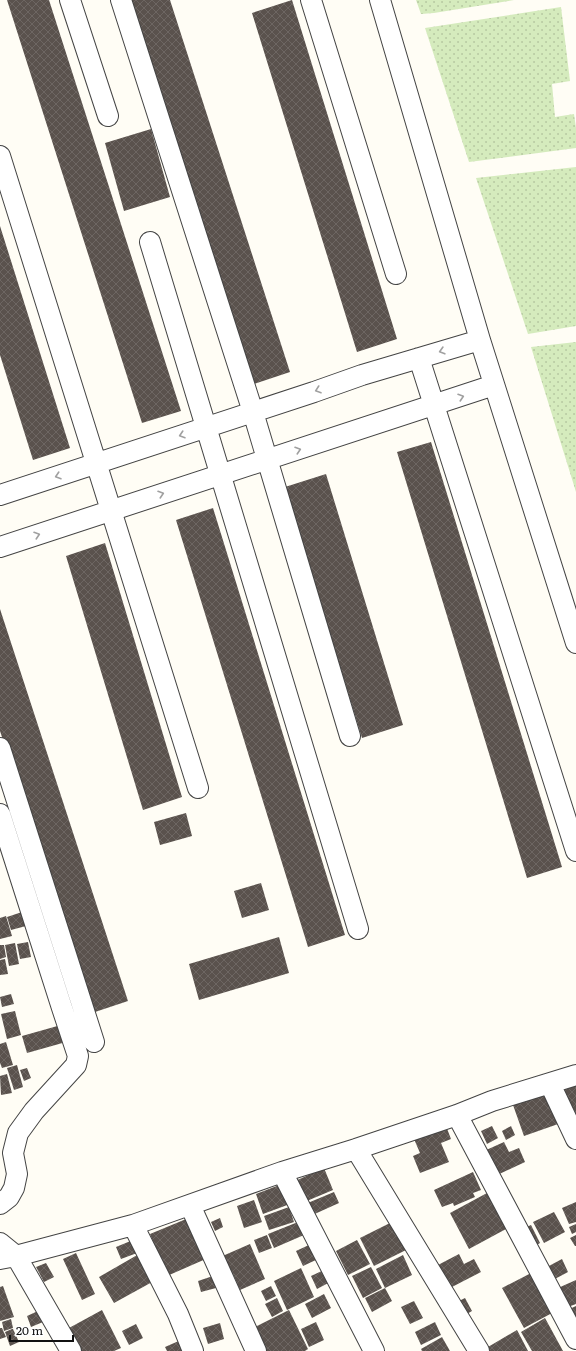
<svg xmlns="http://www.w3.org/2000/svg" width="576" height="1351" font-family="Literata,serif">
<defs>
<pattern id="grass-dots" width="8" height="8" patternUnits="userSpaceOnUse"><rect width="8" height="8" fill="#d5ebbd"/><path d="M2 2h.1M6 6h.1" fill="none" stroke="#b6c8a1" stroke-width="1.8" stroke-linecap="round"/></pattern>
<pattern id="building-cross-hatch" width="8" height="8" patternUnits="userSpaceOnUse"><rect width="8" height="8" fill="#5a524d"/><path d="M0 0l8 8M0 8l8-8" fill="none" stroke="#6d6662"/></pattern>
</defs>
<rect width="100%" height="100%" fill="#fffdf5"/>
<path fill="url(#grass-dots)" d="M 416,0 L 514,0 L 434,13 L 421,14 Z
M 561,7 L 570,81 L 552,84 L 555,117 L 574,114 L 576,128 L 576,148 L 469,162 L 425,28 Z
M 576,167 L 576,326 L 528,334 L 476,178 Z
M 576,342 L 576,492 L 531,347 Z"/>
<path fill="url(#building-cross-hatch)" d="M 7,0 L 49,0 L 181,411 L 142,423 Z
M 129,0 L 170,0 L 290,372 L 254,384 Z
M 292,0 L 397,339 L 357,352 L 252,13 Z
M 151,129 L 170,197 L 124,211 L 105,143 Z
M 0,226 L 70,448 L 33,460 L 0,355 Z
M 431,442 L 562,867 L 527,878 L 397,452 Z
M 326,474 L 403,725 L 362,738 L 285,487 Z
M 213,508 L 345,935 L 308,947 L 176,520 Z
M 105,543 L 182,797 L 143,810 L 66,556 Z
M 0,609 L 128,1001 L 92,1013 L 0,731 Z
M 186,813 L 192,836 L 160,845 L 154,822 Z
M 261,883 L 269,910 L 242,918 L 234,891 Z
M 22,912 L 26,926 L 11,930 L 7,917 Z
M 6,916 L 12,936 L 0,939 L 0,918 Z
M 279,937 L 289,973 L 199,1000 L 189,964 Z
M 28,942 L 31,957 L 20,959 L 17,944 Z
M 15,943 L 19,964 L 9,966 L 5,945 Z
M 0,945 L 4,945 L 6,957 L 0,959 Z
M 5,959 L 8,974 L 0,975 L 0,960 Z
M 11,994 L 14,1004 L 2,1007 L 0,997 Z
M 15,1011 L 21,1035 L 7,1039 L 1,1014 Z
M 61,1025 L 66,1042 L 27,1053 L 22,1036 Z
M 6,1042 L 13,1065 L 2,1068 L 0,1063 L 0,1044 Z
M 17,1065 L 23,1087 L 14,1090 L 7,1068 Z
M 27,1068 L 31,1078 L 24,1081 L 20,1070 Z
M 7,1074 L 12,1093 L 1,1095 L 0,1076 Z
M 576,1083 L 576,1123 L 562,1088 Z
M 550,1092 L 561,1123 L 524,1136 L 513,1105 Z
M 446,1126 L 451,1139 L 441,1143 L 449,1162 L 420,1173 L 413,1156 L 420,1153 L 414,1139 Z
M 492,1126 L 498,1138 L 487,1144 L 481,1131 Z
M 511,1126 L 515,1135 L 506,1140 L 502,1131 Z
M 504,1142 L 509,1152 L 519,1148 L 525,1162 L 495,1176 L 484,1151 Z
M 324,1168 L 333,1190 L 302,1203 L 293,1182 Z
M 473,1172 L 481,1190 L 473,1193 L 475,1197 L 454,1206 L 453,1203 L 442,1207 L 434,1190 Z
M 282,1184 L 290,1204 L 263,1214 L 256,1194 Z
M 334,1192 L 339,1203 L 308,1217 L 303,1205 Z
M 487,1193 L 506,1229 L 469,1249 L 450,1213 Z
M 254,1200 L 262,1222 L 244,1228 L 237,1206 Z
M 576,1202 L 576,1222 L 569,1224 L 562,1208 Z
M 289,1207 L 294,1222 L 269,1230 L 264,1216 Z
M 554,1212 L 565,1232 L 544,1243 L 533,1222 Z
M 191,1217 L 208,1258 L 167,1276 L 150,1234 Z
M 220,1218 L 223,1227 L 215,1231 L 211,1222 Z
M 398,1219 L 412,1247 L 374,1266 L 360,1238 Z
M 298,1222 L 304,1235 L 274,1248 L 268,1234 Z
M 576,1224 L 576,1232 L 572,1234 L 569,1227 Z
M 531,1225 L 540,1243 L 530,1249 L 520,1230 Z
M 267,1235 L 272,1248 L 259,1253 L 254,1240 Z
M 576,1235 L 576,1246 L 575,1246 L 570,1238 Z
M 133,1240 L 137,1253 L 121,1259 L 116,1247 Z
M 357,1240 L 370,1264 L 348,1275 L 336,1251 Z
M 250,1244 L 265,1279 L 240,1290 L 233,1274 L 226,1278 L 218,1258 Z
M 311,1244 L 318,1259 L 303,1266 L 296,1251 Z
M 76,1253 L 95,1294 L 82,1300 L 63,1259 Z
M 139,1254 L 154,1281 L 114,1303 L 99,1277 Z
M 459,1254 L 464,1264 L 474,1259 L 481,1272 L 450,1288 L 438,1265 Z
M 403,1255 L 412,1275 L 385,1288 L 376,1269 Z
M 562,1259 L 568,1272 L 553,1280 L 547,1267 Z
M 46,1263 L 54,1277 L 44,1282 L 36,1267 Z
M 371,1267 L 382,1288 L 363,1298 L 352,1276 Z
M 301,1268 L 314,1297 L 287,1310 L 274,1281 Z
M 326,1269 L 332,1281 L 317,1289 L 311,1276 Z
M 533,1272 L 554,1312 L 524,1328 L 502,1288 Z
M 213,1276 L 216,1288 L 201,1292 L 198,1281 Z
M 576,1280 L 576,1304 L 565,1308 L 558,1288 Z
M 3,1286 L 14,1317 L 0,1321 L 0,1287 Z
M 271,1286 L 276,1296 L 266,1301 L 261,1291 Z
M 385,1288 L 392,1301 L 372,1312 L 365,1298 Z
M 324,1294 L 331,1308 L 312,1318 L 305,1304 Z
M 277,1298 L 283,1311 L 272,1317 L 265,1304 Z
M 465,1298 L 472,1311 L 465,1315 L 457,1302 Z
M 414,1301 L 423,1318 L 410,1324 L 401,1307 Z
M 576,1306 L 576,1328 L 565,1311 Z
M 102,1310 L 121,1348 L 114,1351 L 81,1351 L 69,1328 Z
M 289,1310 L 308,1349 L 305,1351 L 260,1351 L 249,1330 Z
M 38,1311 L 43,1322 L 31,1327 L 27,1316 Z
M 545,1318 L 563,1351 L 532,1351 L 521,1332 Z
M 11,1319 L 13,1328 L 4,1331 L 2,1322 Z
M 316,1322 L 324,1340 L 309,1347 L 301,1329 Z
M 435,1322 L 441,1335 L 421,1345 L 415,1332 Z
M 220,1323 L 224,1339 L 208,1344 L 203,1328 Z
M 136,1324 L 143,1338 L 129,1345 L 122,1331 Z
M 0,1328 L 2,1328 L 6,1337 L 0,1339 Z
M 12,1329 L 13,1329 L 19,1342 L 10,1346 L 5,1332 Z
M 517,1330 L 528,1351 L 490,1351 L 488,1347 Z
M 442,1337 L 450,1351 L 422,1351 L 421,1349 Z
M 181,1340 L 185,1351 L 167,1351 L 165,1347 Z"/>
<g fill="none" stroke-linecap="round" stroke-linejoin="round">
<g stroke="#444" stroke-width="22">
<path id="street" d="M 70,0 L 108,116
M 121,0 L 253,412 L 350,736
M 311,0 L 396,274
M 380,0 L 480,340 L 576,643
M 0,156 L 198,788
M 150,242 L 358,929
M 419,358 L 576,851
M 0,495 L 314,392 L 362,375 L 480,340
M 0,547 L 494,385
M 0,748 L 94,1042
M 0,814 L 62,1008 L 78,1056 L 76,1065 L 34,1111 L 18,1133 L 13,1153 L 17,1174 L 14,1188 L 9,1197 L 0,1204
M 550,1084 L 576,1139
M 457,1115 L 576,1339
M 356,1149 L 479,1351
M 282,1172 L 374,1351
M 190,1205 L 256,1351
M 133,1225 L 178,1314 L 193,1351
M 0,1243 L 16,1256 L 71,1351
M 0,1259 L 16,1256 L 133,1225 L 282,1172 L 356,1149 L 457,1115 L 492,1101 L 576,1075"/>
</g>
<use href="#street" stroke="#fff" stroke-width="20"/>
</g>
<defs><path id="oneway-chevron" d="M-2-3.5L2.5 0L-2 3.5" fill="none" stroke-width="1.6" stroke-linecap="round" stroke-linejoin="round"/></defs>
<g stroke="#a0a0a0">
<use href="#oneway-chevron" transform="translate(442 351) rotate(164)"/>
<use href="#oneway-chevron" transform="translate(318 390) rotate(161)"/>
<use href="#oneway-chevron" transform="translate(461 397) rotate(-18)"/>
<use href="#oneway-chevron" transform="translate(182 435) rotate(162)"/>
<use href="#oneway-chevron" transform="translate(298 450) rotate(-18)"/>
<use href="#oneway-chevron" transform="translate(58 476) rotate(162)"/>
<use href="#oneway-chevron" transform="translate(161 494) rotate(-18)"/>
<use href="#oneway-chevron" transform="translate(37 535) rotate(-18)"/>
</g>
<path d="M10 1335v6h63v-6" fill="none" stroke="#111111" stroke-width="2"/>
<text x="16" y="1335" font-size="12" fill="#111111" stroke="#ffffff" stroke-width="3" paint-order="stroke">20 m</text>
</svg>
